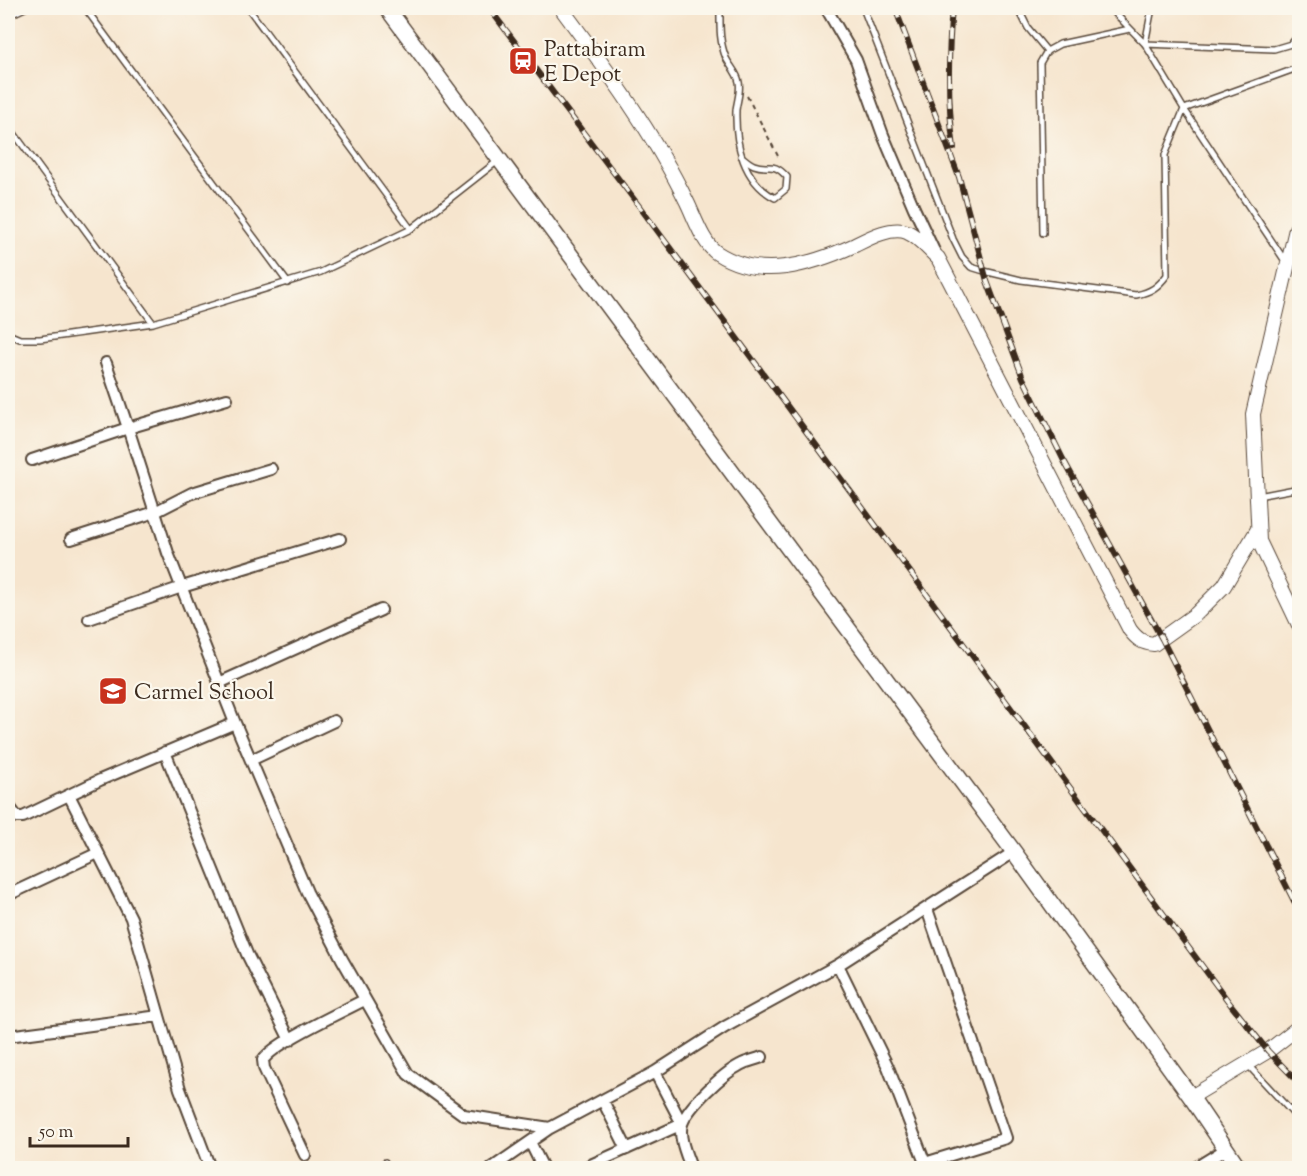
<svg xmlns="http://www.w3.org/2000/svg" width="1307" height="1176" font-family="'Sorts Mill Goudy',serif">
<rect width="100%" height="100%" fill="#fbf7ec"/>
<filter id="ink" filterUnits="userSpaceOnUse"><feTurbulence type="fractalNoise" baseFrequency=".0167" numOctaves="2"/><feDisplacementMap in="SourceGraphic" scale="12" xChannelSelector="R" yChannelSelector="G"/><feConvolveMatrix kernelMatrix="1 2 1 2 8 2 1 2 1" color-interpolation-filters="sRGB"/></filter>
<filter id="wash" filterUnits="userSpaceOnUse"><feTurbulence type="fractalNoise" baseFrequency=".008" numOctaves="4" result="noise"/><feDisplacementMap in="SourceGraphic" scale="24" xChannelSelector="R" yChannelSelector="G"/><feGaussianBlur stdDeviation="1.35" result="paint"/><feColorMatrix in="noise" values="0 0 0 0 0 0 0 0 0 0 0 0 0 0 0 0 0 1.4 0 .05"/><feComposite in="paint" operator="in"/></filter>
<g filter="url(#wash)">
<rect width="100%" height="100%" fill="#f6e5ce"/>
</g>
<g filter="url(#ink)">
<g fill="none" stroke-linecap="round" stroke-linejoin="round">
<g stroke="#574638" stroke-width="8">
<path id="service" d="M 85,8 L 288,283
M 248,8 L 411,229
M 720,8 C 720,25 719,41 726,58 C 730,66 738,74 739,82 C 741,91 737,101 736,110 C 735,144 743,181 775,198 L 786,189 L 787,177 C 772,160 769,171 754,165 C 749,163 745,159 741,156
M 863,8 L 953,239 L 962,257 L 971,267 L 984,271 L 1021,280 L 1136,295 C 1151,292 1158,287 1167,275 L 1165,155 L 1184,109 L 1300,67
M 1018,8 L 1028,28 L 1047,51
M 1110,8 L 1145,44 L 1184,109 L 1285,261
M 1152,8 L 1145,44 L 1274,49 L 1291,44 L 1300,34
M 8,16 L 25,8
M 8,125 L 153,323
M 1043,233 L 1040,63 L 1047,51 L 1060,44 L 1130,29
M 8,334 L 20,339 L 40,339 L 153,323 L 321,272 L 411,229 L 499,160
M 1258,496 L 1300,488
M 1248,1065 L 1300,1121
M 385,1162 L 387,1168"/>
</g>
<g stroke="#574638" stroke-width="14">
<path id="minor" d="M 826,8 L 856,60 L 883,135 L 914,208 L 935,253
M 106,363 L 128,428 L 168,553 L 235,723 L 307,892 L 342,959 L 408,1074 L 464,1115 L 550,1128 L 655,1072 L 725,1027 L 838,965 L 1014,852
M 32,460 L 128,428 L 227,399
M 71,539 L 155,512 L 192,493 L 271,469
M 89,619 L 182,587 L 340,539
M 219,683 L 381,610
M 165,752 L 247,954 L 290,1040
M 251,760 L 334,721
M 69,795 L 131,918 L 180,1089 L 210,1168
M 8,805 L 17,817 L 23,817 L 100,780 L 235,723
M 8,895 L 98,853
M 838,965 L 888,1067 L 925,1163 L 1006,1138 L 927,909
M 8,1036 L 159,1016
M 603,1101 L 627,1149
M 530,1142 L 543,1168
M 305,1155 L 264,1068 L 263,1060 C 275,1042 342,1012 364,1000
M 492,1168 L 550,1128
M 584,1168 L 682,1124 L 655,1072
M 691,1168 C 687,1156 678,1137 682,1124 C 688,1106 724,1073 740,1065 C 747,1061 755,1060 762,1057
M 1195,1168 L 1226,1149"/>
</g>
<g stroke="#574638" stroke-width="16">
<path id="tertiary" d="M 561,8 C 607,70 653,132 687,202 C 694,216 703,244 717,253 C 760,281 811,265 855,245 C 869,238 891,226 907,232 C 919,237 929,250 938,258 L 1130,630 C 1137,639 1142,643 1154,644 L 1196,614 L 1224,586 L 1258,529
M 1300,223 L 1296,229 L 1253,414 L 1259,541 L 1300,627
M 1191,1097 L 1268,1051 L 1300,1026"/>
</g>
<g stroke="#574638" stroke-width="18">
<path id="secondary" d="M 387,8 L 1014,852 L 1191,1097 L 1239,1168"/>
</g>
<path stroke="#574638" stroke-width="2" stroke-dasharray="4.5 4.5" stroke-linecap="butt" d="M 747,96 L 780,160"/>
<use href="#service" stroke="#fff" stroke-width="5"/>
<use href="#minor" stroke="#fff" stroke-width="10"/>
<use href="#tertiary" stroke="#fff" stroke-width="14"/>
<use href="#secondary" stroke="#fff" stroke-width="15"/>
<g stroke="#3b2a1e" stroke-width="6">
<path id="rail" d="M 489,8 L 639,206 L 1231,1005 L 1268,1051 L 1300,1084
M 895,8 L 959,177 L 987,281 L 1023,378 L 1063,459 L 1162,639 L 1300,913
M 952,8 C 948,54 947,101 954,148"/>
</g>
<use href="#rail" stroke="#fbf7ec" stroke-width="4" stroke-dasharray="11" stroke-linecap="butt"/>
</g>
</g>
<defs>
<g id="station-square" transform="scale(1.5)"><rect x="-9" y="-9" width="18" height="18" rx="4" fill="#c8321e" stroke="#fbf7ec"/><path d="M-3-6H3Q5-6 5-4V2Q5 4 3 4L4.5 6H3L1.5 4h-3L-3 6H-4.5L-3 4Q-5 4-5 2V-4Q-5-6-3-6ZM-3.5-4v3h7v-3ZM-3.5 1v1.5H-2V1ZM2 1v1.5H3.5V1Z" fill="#fff"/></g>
<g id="school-square" transform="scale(1.5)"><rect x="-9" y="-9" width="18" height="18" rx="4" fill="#c8321e" stroke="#fbf7ec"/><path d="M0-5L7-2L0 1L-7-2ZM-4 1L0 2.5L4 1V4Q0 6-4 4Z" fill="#fff"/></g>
</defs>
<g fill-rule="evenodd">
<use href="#station-square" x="523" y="61"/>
<use href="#school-square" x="113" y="691"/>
</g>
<g text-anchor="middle" stroke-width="4.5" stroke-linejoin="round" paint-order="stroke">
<g font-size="22" fill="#3b2a1e" stroke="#fbf7ec" text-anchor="start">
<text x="544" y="56">Pattabiram<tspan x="544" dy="25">E Depot</tspan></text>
<text x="134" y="699">Carmel School</text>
</g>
</g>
<rect width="1307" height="1176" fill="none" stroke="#fbf7ec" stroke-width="30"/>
<path d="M30 1137v9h98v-9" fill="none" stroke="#3b2a1e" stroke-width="3"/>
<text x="39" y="1137" font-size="18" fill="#3b2a1e" stroke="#fbf7ec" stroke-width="4.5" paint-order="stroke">50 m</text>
</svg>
